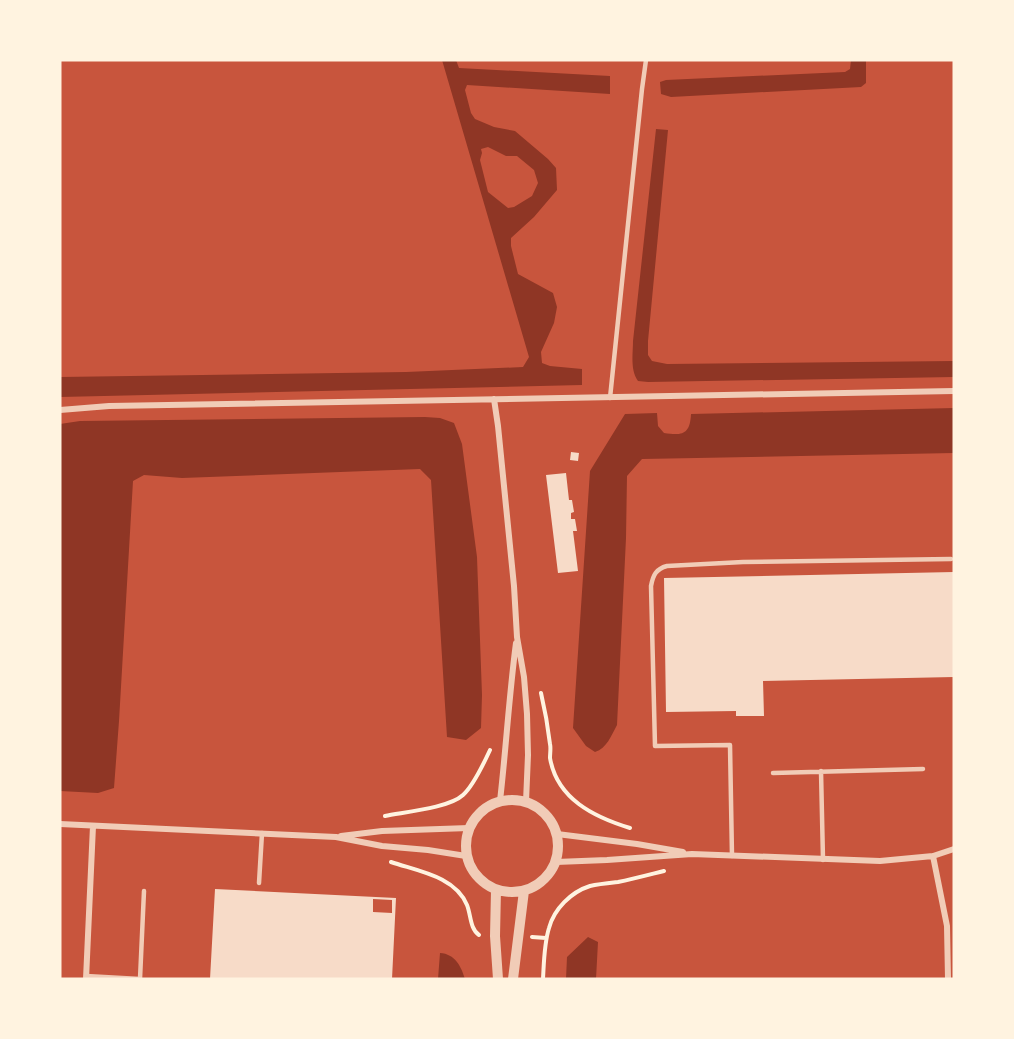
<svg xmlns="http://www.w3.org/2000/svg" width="1014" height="1039" font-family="Overpass,sans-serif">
<rect width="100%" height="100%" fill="#c8553d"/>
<path fill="#8f3625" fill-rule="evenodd" d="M 442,60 L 456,60 L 459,68 L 610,76 L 610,94 L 467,85 L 465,90 L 471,113 L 475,119 L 494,127 L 515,131 L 548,159 L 556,168 L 557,190 L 534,217 L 511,238 L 511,246 L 518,274 L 553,293 L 557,307 L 554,323 L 541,352 L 542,363 L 550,366 L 582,369 L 582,385 L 60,397 L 60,377 L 406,372 L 523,367 L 529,357 ZM 488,147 L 506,156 L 517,156 L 534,170 L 538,183 L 532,196 L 514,207 L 508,208 L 488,192 L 480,160 L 482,153 L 481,149 Z
M 851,60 L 866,60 L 866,83 L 861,87 L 671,97 L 661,94 L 660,82 L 666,80 L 845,72 L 850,69 Z
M 656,129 L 668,130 L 648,341 L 648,355 L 652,361 L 667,364 L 954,361 L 954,377 L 648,382 L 638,381 C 630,370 633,354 633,341 Z
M 954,408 L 954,453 L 642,459 L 627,476 L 626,538 L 617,725 C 611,736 607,748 595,752 L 586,746 L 573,728 L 590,471 L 625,414 L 657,413 L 658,426 L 664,433 C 683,436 690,434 691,414 Z
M 425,417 L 440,418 L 454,423 L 462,444 L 477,557 L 482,695 L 481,728 L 466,740 L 447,737 L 431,480 L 420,469 L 182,478 L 144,475 L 133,481 L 119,721 L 114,788 L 98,793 L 60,791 L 60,424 L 80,421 Z
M 588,937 L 598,942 L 596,979 L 566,979 L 567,957 Z
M 440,953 C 455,954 461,966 465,979 L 438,979 Z"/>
<path fill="#f7dbc8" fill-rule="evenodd" d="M 571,452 L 579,453 L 578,461 L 570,460 Z
M 566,473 L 569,500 L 572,500 L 574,512 L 571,513 L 571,519 L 575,519 L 577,531 L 573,531 L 578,571 L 558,573 L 546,475 Z
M 954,572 L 954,677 L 763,681 L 764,716 L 736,716 L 736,711 L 666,712 L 664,578 Z
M 215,889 L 396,898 L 392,979 L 210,979 ZM 373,899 L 392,900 L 392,913 L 373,912 Z"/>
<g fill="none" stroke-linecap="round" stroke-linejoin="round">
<path stroke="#fff3e0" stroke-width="4" d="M 541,693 C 545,710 548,727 550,744 C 551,748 550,753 550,758 C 557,799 594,817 630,828
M 385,816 C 405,812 449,808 463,795 C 473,786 484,763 490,750
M 391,862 C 417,871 455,876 467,905 C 471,915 470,929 479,935
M 532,937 L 546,938
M 543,979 C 544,962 544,944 549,928 C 554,909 571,892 590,886 C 599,884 609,883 618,882 C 633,879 648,875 664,871"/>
<path stroke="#f1ccb7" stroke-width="4.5" d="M 610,398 L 642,89 L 646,60
M 821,771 L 823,860
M 773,773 L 923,769
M 732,856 L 730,745 L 655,746 L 651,586 C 653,575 656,569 667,566 L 743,562 L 951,559
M 259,883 L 262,833
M 86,976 L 140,979 L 144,891"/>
<path stroke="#f1ccb7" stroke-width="6" d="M 494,399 L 498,426 L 514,586 L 517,637 L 524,677 L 527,714 L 528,755 L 526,802
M 60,410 L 109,406 L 954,391
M 500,801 C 506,749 509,696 516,643
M 60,824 L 336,837 L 382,846 L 428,850 L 466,856
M 557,834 L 637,844 L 683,852
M 341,836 L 382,831 L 469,828
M 933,856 L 947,926 L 948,979
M 556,862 L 607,860 L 692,854 L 880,861 L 933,856 L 954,849
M 86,979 L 93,826"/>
<path stroke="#f1ccb7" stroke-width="10" d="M466 846a46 46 0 1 1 92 0a46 46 0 1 1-92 0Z
M 496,890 L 495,936 L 498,979
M 513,979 L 524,891"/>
</g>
<rect width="1014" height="1039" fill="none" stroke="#fff3e0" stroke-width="123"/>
</svg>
